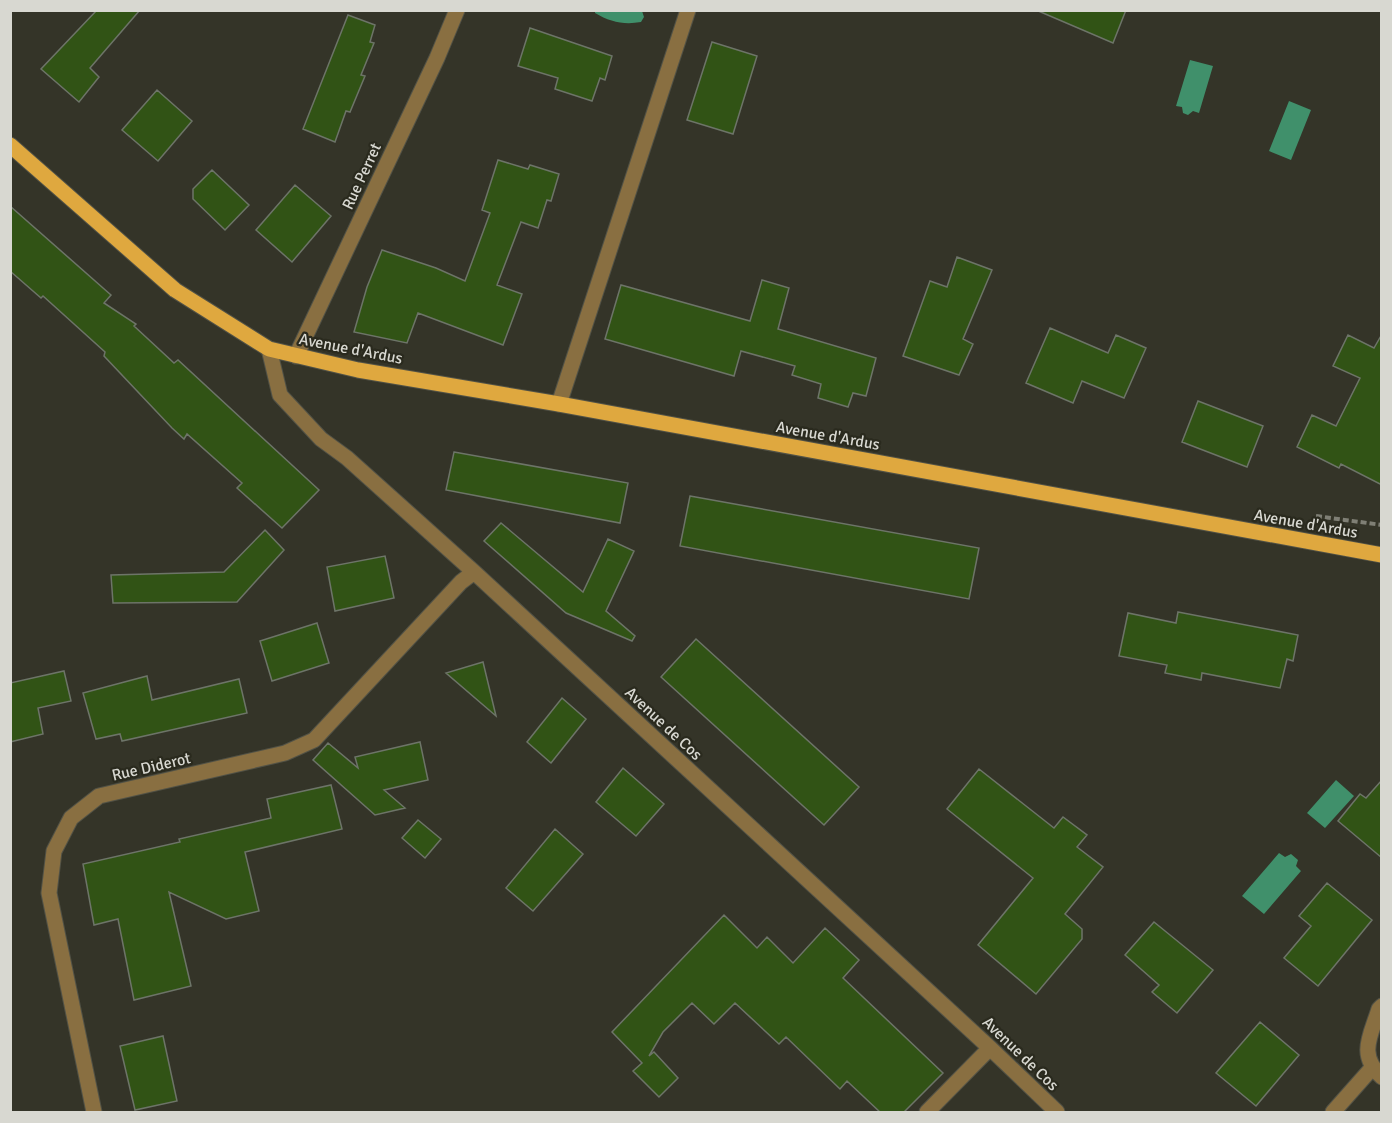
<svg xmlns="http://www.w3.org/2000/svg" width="1392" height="1123" font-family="Signika,sans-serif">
<rect width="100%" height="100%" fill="#343428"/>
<path fill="#40906b" d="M 595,11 L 642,11 L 644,17 L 641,22 C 624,25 610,22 595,13 Z
M 1190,60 L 1213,66 L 1199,113 L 1193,111 L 1188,115 L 1183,113 L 1182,107 L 1176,106 Z
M 1289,101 L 1311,110 L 1291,160 L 1269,151 Z
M 1336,780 L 1354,796 L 1325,828 L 1307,813 Z
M 1279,853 L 1285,857 L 1291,854 L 1298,860 L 1296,866 L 1301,871 L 1264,914 L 1242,896 Z"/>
<path fill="#315315" stroke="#6d7468" stroke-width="1.5" d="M 97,10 L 140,10 L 90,68 L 99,77 L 79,102 L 41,69 Z
M 1036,10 L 1126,10 L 1113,43 Z
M 348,15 L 375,25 L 370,42 L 374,43 L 361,75 L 365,76 L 350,112 L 346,111 L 335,142 L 303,129 Z
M 530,28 L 612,56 L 605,80 L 600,78 L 592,101 L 555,89 L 558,78 L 518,66 Z
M 712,42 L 757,56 L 733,134 L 687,120 Z
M 157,90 L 192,121 L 158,161 L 122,130 Z
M 498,160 L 528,169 L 530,165 L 559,174 L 551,201 L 547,200 L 538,228 L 521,222 L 497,285 L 522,294 L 503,345 L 418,313 L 407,343 L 354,332 L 367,287 L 382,250 L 436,268 L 465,281 L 490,213 L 482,210 Z
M 212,170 L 249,205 L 225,230 L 193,199 L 193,189 Z
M 295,185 L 331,216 L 292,262 L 256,230 Z
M 10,206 L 111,295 L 104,303 L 136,324 L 134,326 L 174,363 L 178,360 L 319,490 L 282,528 L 237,488 L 242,483 L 187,434 L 184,439 L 172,428 L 104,356 L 105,352 L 43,296 L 41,298 L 10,271 Z
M 957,257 L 992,270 L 963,339 L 973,344 L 959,375 L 903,356 L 930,281 L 947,287 Z
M 762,280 L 789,288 L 778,329 L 876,358 L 866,396 L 853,393 L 848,407 L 818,398 L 821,384 L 792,375 L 795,366 L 741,351 L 734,376 L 605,339 L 621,285 L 750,321 Z
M 1050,328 L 1108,353 L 1116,335 L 1146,348 L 1124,398 L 1082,381 L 1073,403 L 1026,383 Z
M 1382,334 L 1382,485 L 1341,464 L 1339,468 L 1297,447 L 1312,415 L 1336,426 L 1360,378 L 1333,366 L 1348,335 L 1374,348 Z
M 1198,401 L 1263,426 L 1247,467 L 1182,442 Z
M 454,452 L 628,483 L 620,523 L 446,490 Z
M 690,496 L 979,548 L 969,599 L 680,546 Z
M 501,523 L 583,592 L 608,539 L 634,551 L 606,611 L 635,636 L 632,641 L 566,613 L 484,541 Z
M 265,530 L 284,550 L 237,602 L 113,603 L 111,575 L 224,572 Z
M 385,556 L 394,598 L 335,611 L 327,567 Z
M 1178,612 L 1298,635 L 1293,661 L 1287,659 L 1280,688 L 1202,673 L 1201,680 L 1165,673 L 1167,665 L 1119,656 L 1128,613 L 1176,623 Z
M 317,623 L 329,663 L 272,681 L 260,641 Z
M 696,639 L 859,787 L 824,825 L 661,677 Z
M 483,662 L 496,716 L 446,673 Z
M 64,671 L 71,701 L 38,708 L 43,734 L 10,742 L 10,683 Z
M 147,676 L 152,700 L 239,679 L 247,713 L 122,741 L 120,734 L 96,739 L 83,693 Z
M 562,698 L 586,719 L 551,763 L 527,742 Z
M 420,742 L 428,780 L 384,790 L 405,808 L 375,815 L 313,760 L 328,743 L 358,768 L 355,757 Z
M 623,768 L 664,804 L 636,836 L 596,802 Z
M 979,769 L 1054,828 L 1063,817 L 1087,835 L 1077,847 L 1103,867 L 1065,914 L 1082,929 L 1082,939 L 1036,994 L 978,945 L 1033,878 L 947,809 Z
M 1382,780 L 1382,858 L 1338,821 L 1360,794 L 1366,798 Z
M 331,785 L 342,829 L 245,852 L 259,911 L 226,919 L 169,892 L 191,986 L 134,1000 L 118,919 L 94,925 L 83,864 L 180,842 L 179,839 L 271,818 L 267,799 Z
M 418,820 L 441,839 L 425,858 L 402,838 Z
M 555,829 L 583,854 L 533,911 L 506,888 Z
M 1327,883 L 1372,920 L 1318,986 L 1284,958 L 1311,926 L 1299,916 Z
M 724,915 L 757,948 L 767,937 L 793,963 L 825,928 L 859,960 L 843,978 L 943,1073 L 903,1113 L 881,1113 L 847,1081 L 840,1089 L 786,1037 L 779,1044 L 735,1003 L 714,1024 L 692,1003 L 663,1032 L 649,1056 L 654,1052 L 678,1078 L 659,1097 L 633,1071 L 642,1063 L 612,1032 Z
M 1154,922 L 1213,970 L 1177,1013 L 1152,992 L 1159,985 L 1125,955 Z
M 1260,1022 L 1299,1055 L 1256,1106 L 1216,1073 Z
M 163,1036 L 177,1101 L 135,1110 L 120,1046 Z"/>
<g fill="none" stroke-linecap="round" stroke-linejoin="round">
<g stroke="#525246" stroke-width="17">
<path id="minor" d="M 269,349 L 280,395 L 321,439 L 347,458 L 474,572 L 990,1048 L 1057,1112
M 296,356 L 437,58 L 457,10
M 559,404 L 688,10
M 1382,1006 L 1379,1009 C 1371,1035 1357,1055 1382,1077
M 94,1112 L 49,893 L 54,851 L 71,818 L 99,796 L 285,753 L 314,740 L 461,582 L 474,572
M 927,1112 L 990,1048
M 1333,1112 L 1372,1068"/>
</g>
<g stroke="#525246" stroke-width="17">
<path id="major" d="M 10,145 L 175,290 L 269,349 L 358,370 L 559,404 L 1382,555"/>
</g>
<path stroke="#7f7f75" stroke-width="4" stroke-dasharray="6 3" stroke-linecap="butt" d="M 1316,516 L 1382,525"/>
<use href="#minor" stroke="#896f41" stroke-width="15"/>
<use href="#major" stroke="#dfa83f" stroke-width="15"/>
</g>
<g text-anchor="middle" stroke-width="4.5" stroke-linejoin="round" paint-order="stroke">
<g font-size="16" fill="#d8d8d1" stroke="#2a2a1e">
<text transform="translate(361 176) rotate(-65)" y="6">Rue Perret</text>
<text transform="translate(351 348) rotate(11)" y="6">Avenue d'Ardus</text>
<text transform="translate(828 435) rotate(10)" y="6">Avenue d'Ardus</text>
<text transform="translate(1306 523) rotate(10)" y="6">Avenue d'Ardus</text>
<text transform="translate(664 723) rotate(43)" y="6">Avenue de Cos</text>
<text transform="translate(151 766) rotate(-13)" y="6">Rue Diderot</text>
<text transform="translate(1021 1053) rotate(44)" y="6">Avenue de Cos</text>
</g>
</g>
<rect width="1392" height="1123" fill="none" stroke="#d8d8d1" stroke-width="24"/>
</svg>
